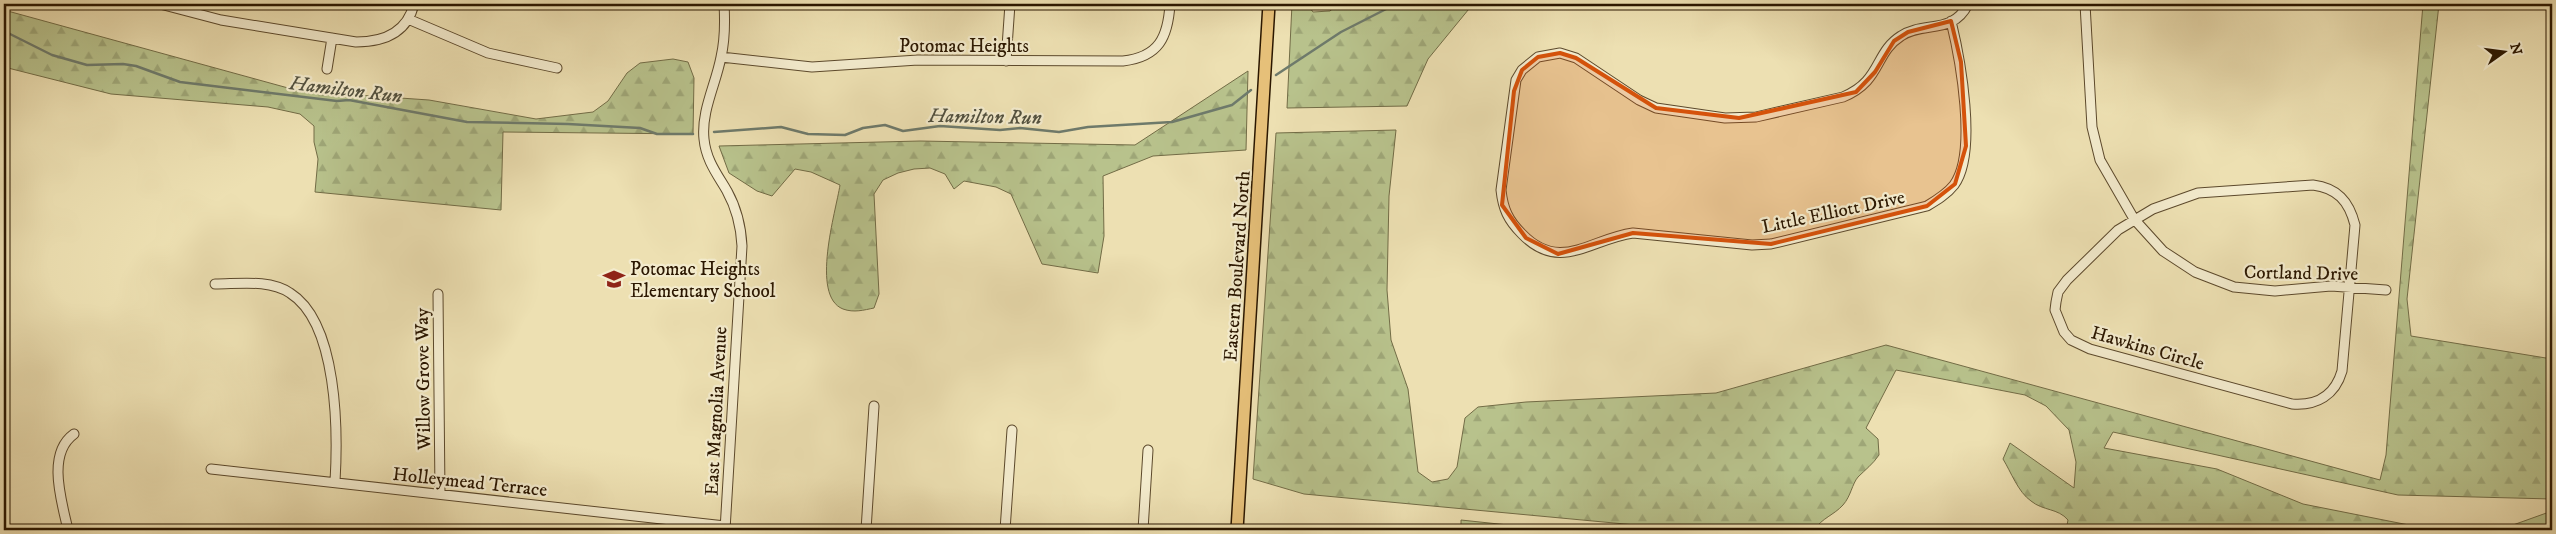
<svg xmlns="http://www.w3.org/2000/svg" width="2556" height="534" font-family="'IM FELL DW Pica',serif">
<defs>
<pattern id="grass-tufts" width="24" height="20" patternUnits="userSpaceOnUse" patternTransform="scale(1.25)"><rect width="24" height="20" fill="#b8c28c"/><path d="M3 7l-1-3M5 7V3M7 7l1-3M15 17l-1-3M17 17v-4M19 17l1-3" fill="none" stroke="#9ea677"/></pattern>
<pattern id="forest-firs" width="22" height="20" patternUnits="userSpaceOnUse" patternTransform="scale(1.25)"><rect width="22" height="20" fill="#b8c28c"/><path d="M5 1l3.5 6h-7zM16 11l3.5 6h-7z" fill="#9ea677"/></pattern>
</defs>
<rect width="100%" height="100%" fill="#ede0b2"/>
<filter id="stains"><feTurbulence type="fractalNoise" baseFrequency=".004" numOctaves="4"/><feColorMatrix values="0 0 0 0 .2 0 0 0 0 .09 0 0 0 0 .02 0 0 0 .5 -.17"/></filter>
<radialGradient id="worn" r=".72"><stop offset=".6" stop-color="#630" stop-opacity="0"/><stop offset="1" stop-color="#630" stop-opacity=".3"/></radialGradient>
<path fill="url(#grass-tufts)" stroke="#726c46" d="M 1461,520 L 1555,530 L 1461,530 Z"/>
<path fill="url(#forest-firs)" stroke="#726c46" d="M 1292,4 L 1307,4 L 1313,12 L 1330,11 L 1338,4 L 1473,4 L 1428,59 L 1407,106 L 1287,108 Z
M 2423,4 L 2439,4 L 2407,299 L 2411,336 L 2552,359 L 2552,499 L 2398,495 L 2113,432 L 2104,448 L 2217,469 L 2303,504 L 2434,530 L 2066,530 L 2068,520 C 2058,508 2043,511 2031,501 C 2018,492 2011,472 2003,459 L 2010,443 L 2074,488 L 2076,462 L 2069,430 L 2046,406 L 2025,395 L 1896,370 L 1866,428 L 1878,439 L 1879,455 C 1873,464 1865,470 1858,477 C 1852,484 1851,496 1843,505 C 1834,515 1822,518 1814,530 L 1689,530 L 1304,494 L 1253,479 L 1276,133 L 1396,130 L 1389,196 L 1387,290 L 1391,340 L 1408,389 L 1418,472 L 1432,482 L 1448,479 L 1457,467 L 1465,418 L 1478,407 L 1526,402 L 1716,393 L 1886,345 L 2380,480 L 2386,455 Z
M 4,10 L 299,91 L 429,100 L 536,119 L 593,112 L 608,101 L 627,73 L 640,63 L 673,59 L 688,62 L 694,78 L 693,134 L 503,132 L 501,210 L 315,192 L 318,159 L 314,142 L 314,126 L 300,114 L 268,107 L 111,94 L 4,67 Z
M 1248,71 L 1246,150 L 1153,156 L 1103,176 L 1104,236 L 1098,273 L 1042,264 L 1011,194 L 996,187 L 964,181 L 954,189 L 945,174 L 930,168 L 914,169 L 898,173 L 883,180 L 874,194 L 879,294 L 874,308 C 864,310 854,313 843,309 C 810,296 836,211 840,185 L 811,172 L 795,169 L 772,196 L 757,191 L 729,173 L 719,146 L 920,141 L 1135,145 Z
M 2552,511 L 2552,530 L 2499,530 Z"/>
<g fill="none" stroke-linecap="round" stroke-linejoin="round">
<path stroke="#6e7a6b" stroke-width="2.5" d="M 4,31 L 52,55 L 87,65 L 123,64 L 136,66 L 180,82 L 337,101 L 349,100 L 467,122 L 568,124 L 640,128 L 657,134 L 693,134
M 1276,75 L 1341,32 L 1396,4
M 714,132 L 781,127 L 808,134 L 845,135 L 863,128 L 885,125 L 903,131 L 940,126 L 1000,130 L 1020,128 L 1059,132 L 1088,127 L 1172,122 L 1232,105 L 1251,90"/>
<g stroke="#5c492c" stroke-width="11">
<path id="minor" d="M 160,4 L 221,20 L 356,42 C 383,42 407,33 414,4
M 724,4 C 725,21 725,40 721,57 C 716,84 701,111 704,139 C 706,160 717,174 727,191 C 737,209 741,226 742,246 L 725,530
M 2085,4 L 2092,127 L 2100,160 L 2134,219 L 2163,251 L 2195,272 L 2234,287 L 2275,291 L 2331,286 L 2386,290
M 408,19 L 488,53 L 557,68
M 1951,21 C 1960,58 1978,153 1954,185 C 1947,194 1937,200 1927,206 L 1771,244 L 1752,245 L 1633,233 C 1590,239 1560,273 1522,234 C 1508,220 1503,209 1501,190 L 1516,80 L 1522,70 L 1538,57 L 1560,53 L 1576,58 L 1639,100 L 1656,108 L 1725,118 L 1756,117 L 1843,97 C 1882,81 1874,53 1901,36 C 1923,21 1953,35 1968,4
M 721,57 L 812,67 L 918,60 L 1123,61 C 1159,57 1168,37 1170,4
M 1006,61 L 1010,4
M 327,69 L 332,38
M 2313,185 C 2337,188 2349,201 2355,225 L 2342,371 C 2335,395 2317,406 2292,404 L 2090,349 L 2071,340 L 2064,332 L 2055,310 L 2056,302 L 2058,292 L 2067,280 L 2118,230 L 2153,209 L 2198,193 Z
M 215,284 C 239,284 269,279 290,293 C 338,323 338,432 335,482
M 438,294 L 440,494
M 211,469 L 725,526
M 68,530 C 62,502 46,454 74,434
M 866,530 L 874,406
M 1005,530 L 1012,430
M 1143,530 L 1148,450"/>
</g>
<g stroke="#2b1700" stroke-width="14">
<path id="major" d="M 1237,530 L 1269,4"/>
</g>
<use href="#minor" stroke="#f3ebcd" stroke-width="9"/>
<use href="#major" stroke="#e6c079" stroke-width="11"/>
</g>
<path fill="#d5520b" fill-opacity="0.2" stroke="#d5520b" stroke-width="4" stroke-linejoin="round" d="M 1951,21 L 1961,62 L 1966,146 L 1955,184 L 1927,206 L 1771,244 L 1633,233 L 1558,254 L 1526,238 L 1502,205 L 1514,91 L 1522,70 L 1538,57 L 1560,53 L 1576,58 L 1656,108 L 1739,118 L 1856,92 L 1875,72 L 1894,41 L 1908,32 Z"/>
<defs>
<g id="school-bare" transform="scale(1.725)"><path d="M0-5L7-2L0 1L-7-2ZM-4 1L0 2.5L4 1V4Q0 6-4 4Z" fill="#8f2418" stroke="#f3ebcd" stroke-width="2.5" paint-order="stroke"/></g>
</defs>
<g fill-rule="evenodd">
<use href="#school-bare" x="614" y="279"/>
</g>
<g text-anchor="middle" stroke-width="4.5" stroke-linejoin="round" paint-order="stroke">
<g font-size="19" fill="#2b1700" stroke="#f3ebcd">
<text x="964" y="52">Potomac Heights</text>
<text transform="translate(1833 211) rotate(-12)" y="7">Little Elliott Drive</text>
<text transform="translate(1236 266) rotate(-86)" y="7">Eastern Boulevard North</text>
<text transform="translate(2301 272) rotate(1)" y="7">Cortland Drive</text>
<text transform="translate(2148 347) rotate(16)" y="7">Hawkins Circle</text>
<text transform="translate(422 379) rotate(-91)" y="7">Willow Grove Way</text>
<text transform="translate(715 411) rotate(-87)" y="7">East Magnolia Avenue</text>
<text transform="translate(470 481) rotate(6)" y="7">Holleymead Terrace</text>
</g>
<g font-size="19" fill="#2b1700" stroke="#f3ebcd" text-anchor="start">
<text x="630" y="275">Potomac Heights<tspan x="630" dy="22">Elementary School</tspan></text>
</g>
<g font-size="20" font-style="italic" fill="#52513f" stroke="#f3ebcd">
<text transform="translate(346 89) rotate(7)" y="7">Hamilton Run</text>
<text transform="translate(985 116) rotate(1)" y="7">Hamilton Run</text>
</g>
</g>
<rect width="2556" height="534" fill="none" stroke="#ede0b2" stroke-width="20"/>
<rect x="5" y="5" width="2546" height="524" fill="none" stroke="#2b1700" stroke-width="2.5"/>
<rect x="10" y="10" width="2536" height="514" fill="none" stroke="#2b1700"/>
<g transform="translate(2504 52) rotate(76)" stroke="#f3ebcd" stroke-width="4" paint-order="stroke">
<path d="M0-4L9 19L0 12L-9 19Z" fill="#2b1700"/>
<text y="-8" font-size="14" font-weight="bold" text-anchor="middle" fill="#2b1700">N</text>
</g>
<rect width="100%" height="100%" filter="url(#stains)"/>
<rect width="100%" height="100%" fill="url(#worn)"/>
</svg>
